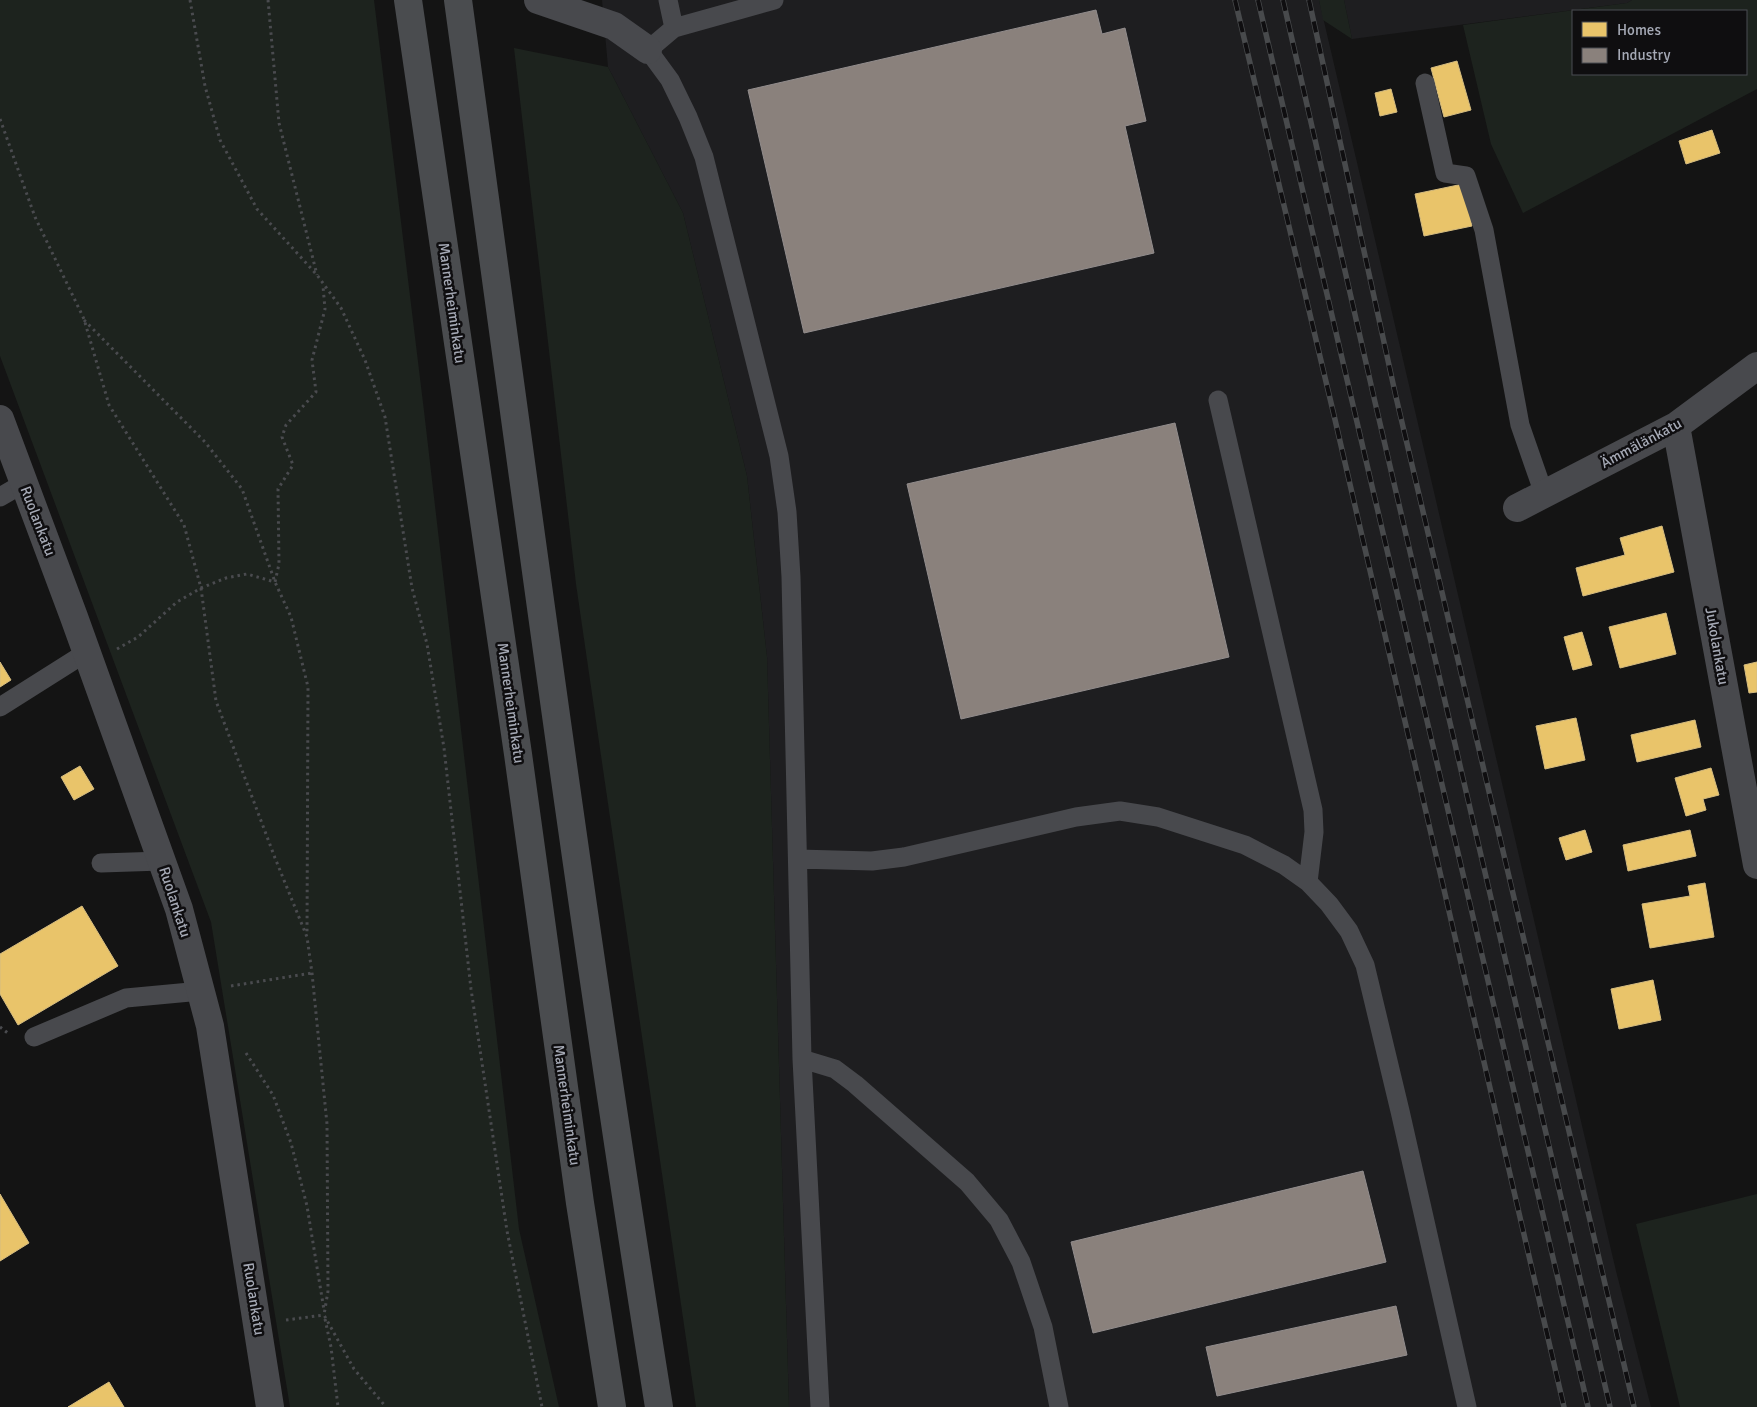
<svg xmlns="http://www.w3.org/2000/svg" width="1757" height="1407" font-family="Signika,sans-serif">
<rect width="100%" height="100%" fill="#141414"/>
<path fill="#1e1e20" d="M 602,0 L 1319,0 L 1616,1271 L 1651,1407 L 789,1407 L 767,657 L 747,476 L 683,213 L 608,67 Z
M 1344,0 L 1632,0 L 1627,3 L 1352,39 Z"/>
<path fill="#1d231e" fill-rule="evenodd" d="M 0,0 L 374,0 L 424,411 L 519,1229 L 559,1407 L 290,1407 L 211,922 L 0,356 Z
M 1319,0 L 1344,0 L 1352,39 L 1323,20 Z
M 1632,0 L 1757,0 L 1757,89 L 1523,213 L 1491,144 L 1463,25 L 1627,3 ZM 1573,11 L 1746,11 L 1746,74 L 1573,74 Z
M 514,48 L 608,67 L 683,213 L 747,476 L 767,657 L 789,1407 L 696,1407 L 576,584 Z
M 1757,1194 L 1757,1407 L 1680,1407 L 1636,1224 Z"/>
<path fill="#e9c46a" stroke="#d5bc80" d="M 1457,61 L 1471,110 L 1444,117 L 1431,68 Z
M 1391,89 L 1397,112 L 1380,116 L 1375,93 Z
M 1712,130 L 1720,153 L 1686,164 L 1679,141 Z
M 1463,184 L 1472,226 L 1424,236 L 1415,194 Z
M 1662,526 L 1674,572 L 1583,596 L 1576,568 L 1625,555 L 1620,538 Z
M 1666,613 L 1676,654 L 1620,668 L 1609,627 Z
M 1582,632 L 1592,665 L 1573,670 L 1564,637 Z
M 0,662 L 11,680 L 0,687 Z
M 1757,662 L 1757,692 L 1749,693 L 1744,665 Z
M 1576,718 L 1585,760 L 1545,769 L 1536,726 Z
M 1695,720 L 1701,747 L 1637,762 L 1631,735 Z
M 80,766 L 94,789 L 74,800 L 61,777 Z
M 1711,768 L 1719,795 L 1703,799 L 1706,810 L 1686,816 L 1675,778 Z
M 1585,830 L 1592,852 L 1566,860 L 1559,838 Z
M 1690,830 L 1696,856 L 1628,871 L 1623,845 Z
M 1705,883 L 1714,937 L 1650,948 L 1642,904 L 1690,896 L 1688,886 Z
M 82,906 L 118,966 L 18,1025 L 0,994 L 0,954 Z
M 1653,980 L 1661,1020 L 1619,1029 L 1611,989 Z
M 0,1194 L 29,1243 L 0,1261 Z
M 109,1382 L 124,1407 L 68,1407 Z"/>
<path fill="#8a817c" stroke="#928d8d" d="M 1096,10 L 1102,34 L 1125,28 L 1146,121 L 1125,126 L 1154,253 L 804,333 L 748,90 Z
M 1175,423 L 1229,657 L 961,719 L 907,484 Z
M 1363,1171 L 1386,1262 L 1093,1333 L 1071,1242 Z
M 1396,1306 L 1407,1355 L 1217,1396 L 1206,1347 Z"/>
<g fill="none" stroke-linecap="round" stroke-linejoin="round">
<path stroke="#4a4b4f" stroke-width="3" stroke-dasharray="2.5 4" stroke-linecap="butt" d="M 190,0 L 205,86 L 220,140 L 257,209 L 317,275 L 341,308 L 365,360 L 385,417 L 412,588 L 427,644 L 444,748 L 471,989 L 507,1231 L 542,1407
M 268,0 L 279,123 L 317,275
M 0,119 L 35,217 L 84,319 L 109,405 L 184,525 L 201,588 L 216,701 L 275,858 L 307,937 L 312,973 L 327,1124 L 328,1291 L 324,1315 L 354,1369 L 386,1407
M 84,320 L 205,442 L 242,489 L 275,582 L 291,617 L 308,687 L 307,935
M 117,649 L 138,637 L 177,602 L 201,588 L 226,578 L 247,574 L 275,582 L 279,564 L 278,489 L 293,465 L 282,437 L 286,425 L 316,392 L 312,360 L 325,309 L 323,286
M 231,986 L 312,973
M 0,1027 L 9,1034
M 246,1053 L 273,1095 L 291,1143 L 307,1206 L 324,1310
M 325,1319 L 331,1347 L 338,1407
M 286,1320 L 324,1315"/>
<path stroke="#48494d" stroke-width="19" d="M 668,0 L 674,28
M 774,0 L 674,28 L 648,50 L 670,80 L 688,117 L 704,157 L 779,456 L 787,512 L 791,577 L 802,1059 L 820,1407
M 1425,83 L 1445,173 L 1466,176 L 1484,230 L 1520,425 L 1544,494
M 1218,400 L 1313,810 L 1314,832 L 1308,882
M 0,497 L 24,483
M 0,707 L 87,652
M 798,859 L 872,861 L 904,857 L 1076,817 L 1120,811 L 1158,817 L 1245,845 L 1284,865 L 1308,882 L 1329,904 L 1349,931 L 1365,965 L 1400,1111 L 1467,1407
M 101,863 L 162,861
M 34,1037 L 126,998 L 201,991
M 802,1059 L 835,1069 L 855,1084 L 967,1182 L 999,1220 L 1021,1262 L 1043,1327 L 1059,1407"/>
<path stroke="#48494d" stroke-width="28" d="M 538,0 L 614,26 L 648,50
M 0,419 L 74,617 L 179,909 L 210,1026 L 270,1407
M 1676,426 L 1757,865
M 1517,508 L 1676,426 L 1757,366"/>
<path stroke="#4a4c4f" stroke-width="28" d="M 408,0 L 518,754 L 580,1203 L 612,1407
M 458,0 C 522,469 584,939 659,1407"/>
<g stroke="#484a4c" stroke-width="5.5">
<path id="rail" d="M 1235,0 L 1333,411 L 1564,1407
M 1258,0 L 1588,1407
M 1283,0 L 1375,402 L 1610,1407
M 1309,0 L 1396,397 L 1634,1407"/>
</g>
<use href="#rail" stroke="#0f0e10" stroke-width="4" stroke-dasharray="11" stroke-linecap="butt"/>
</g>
<g text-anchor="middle" stroke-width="5" stroke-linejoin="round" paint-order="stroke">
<g font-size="15" fill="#a5a9b5" stroke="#0f0e10">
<text transform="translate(452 303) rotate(82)" y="5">Mannerheiminkatu</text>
<text transform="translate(1641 443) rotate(-28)" y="5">Ämmälänkatu</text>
<text transform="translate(38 521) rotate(69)" y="5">Ruolankatu</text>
<text transform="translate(1717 646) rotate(80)" y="5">Jukolankatu</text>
<text transform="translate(511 703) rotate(82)" y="5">Mannerheiminkatu</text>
<text transform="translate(175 902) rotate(72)" y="5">Ruolankatu</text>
<text transform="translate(567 1105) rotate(82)" y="5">Mannerheiminkatu</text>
<text transform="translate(254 1299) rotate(81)" y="5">Ruolankatu</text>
</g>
</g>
<rect x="1572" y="10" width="175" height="65" fill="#0f0e10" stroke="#4b4c52"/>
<rect x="1582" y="22" width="25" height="15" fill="#e9c46a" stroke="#4b4c52"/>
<text x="1617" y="35" font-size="15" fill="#a5a9b5">Homes</text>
<rect x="1582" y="48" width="25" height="15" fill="#8a817c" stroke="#4b4c52"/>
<text x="1617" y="60" font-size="15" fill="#a5a9b5">Industry</text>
</svg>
